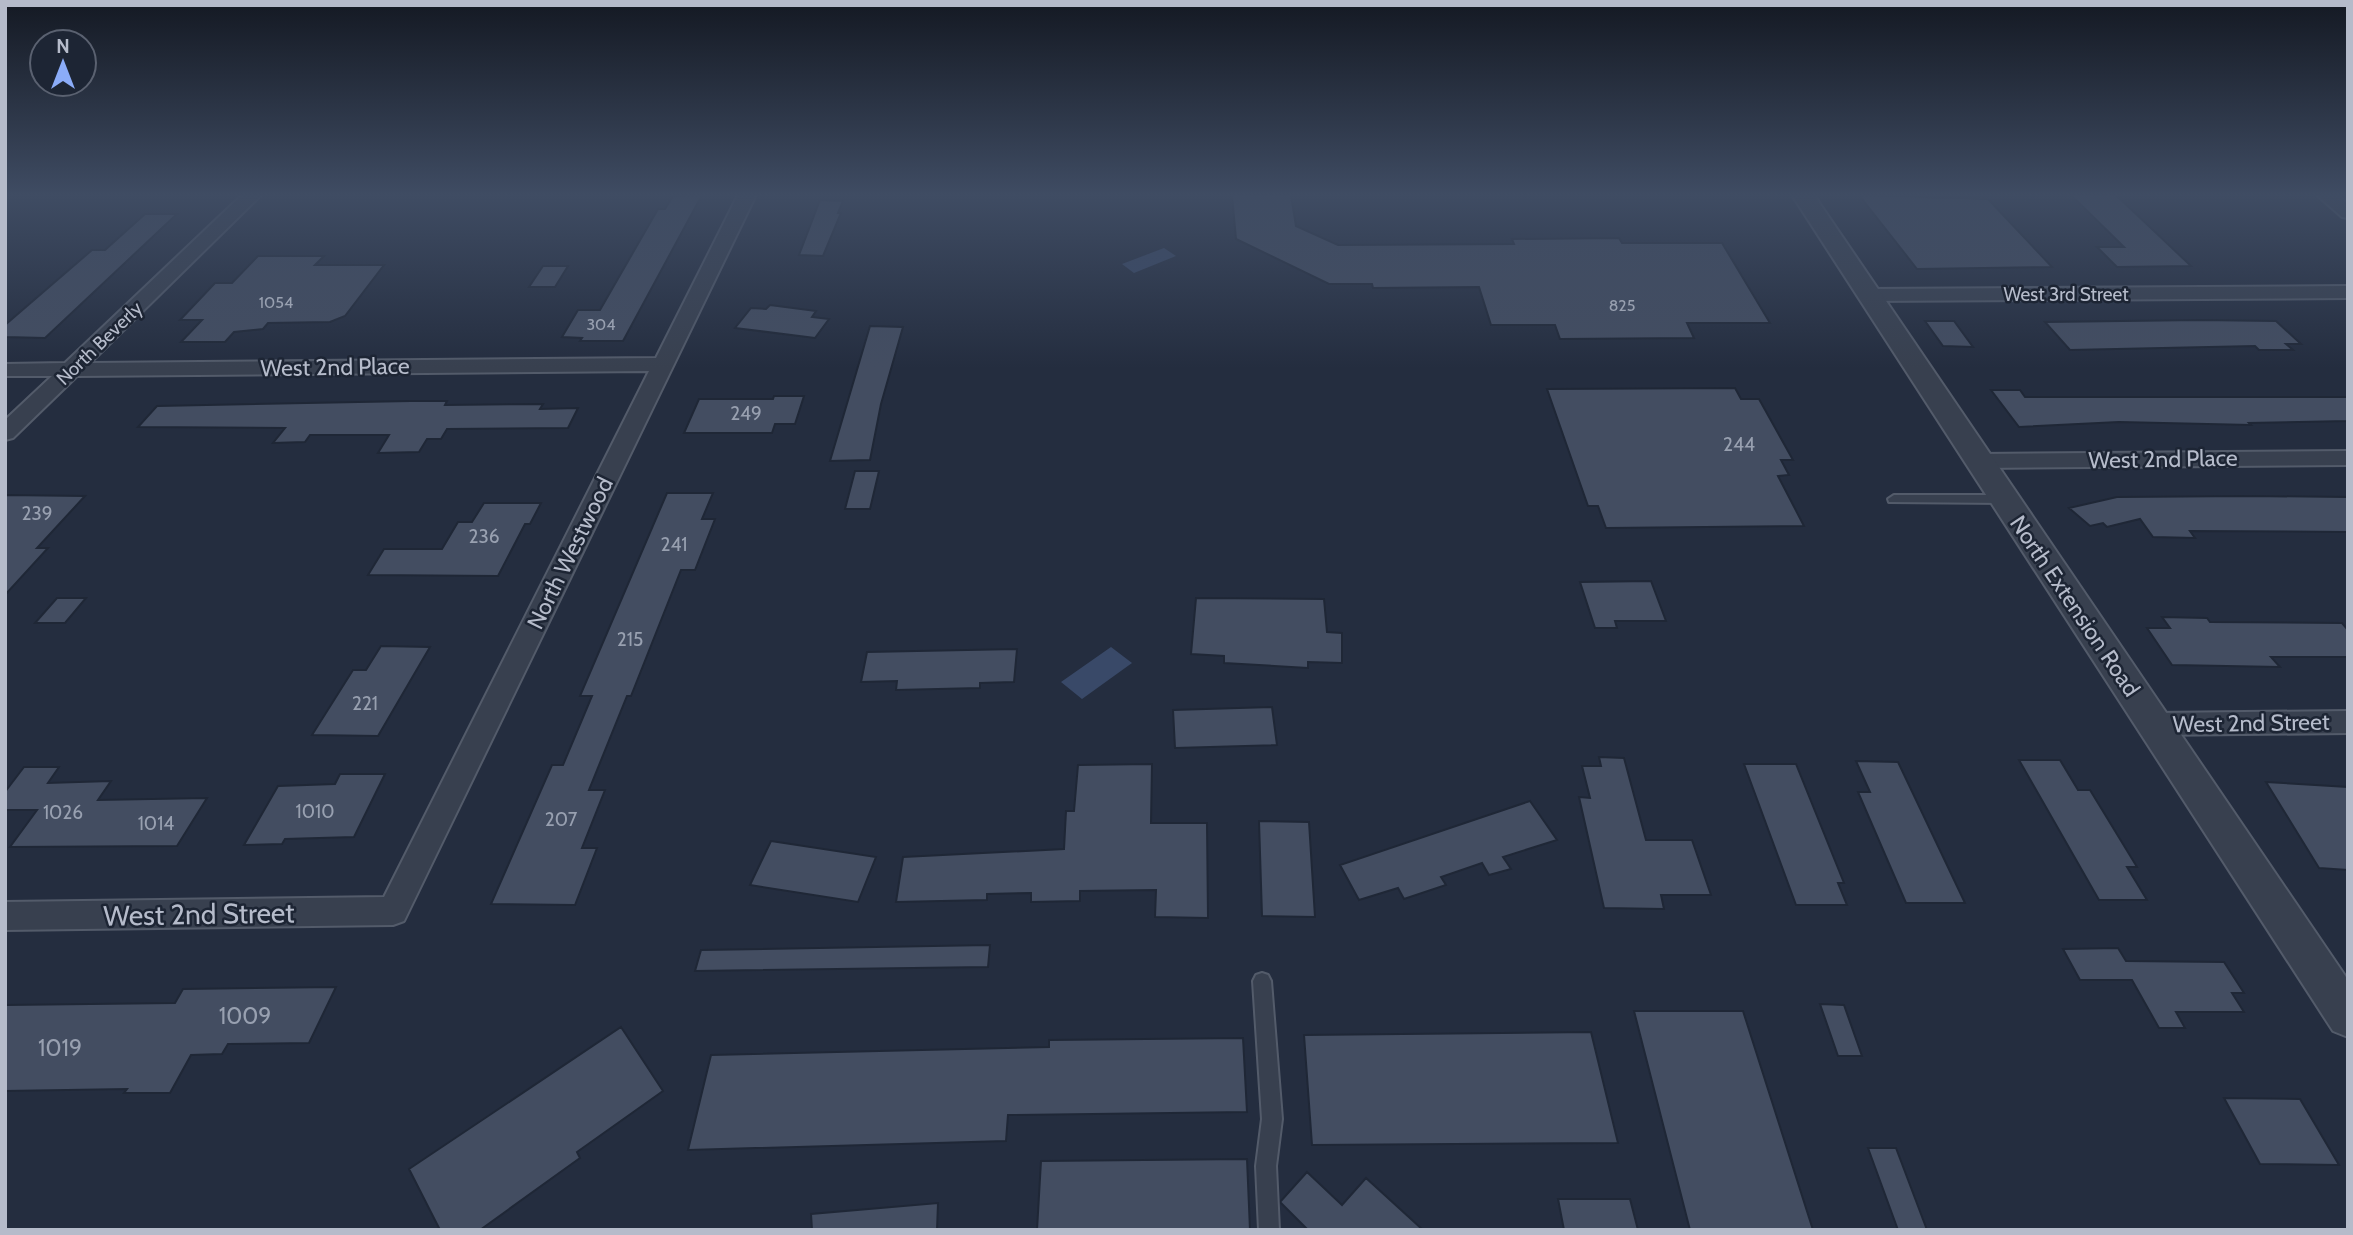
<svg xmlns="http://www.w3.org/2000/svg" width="2353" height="1235" font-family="Cabin,sans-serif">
<rect width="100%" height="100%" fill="#242d3f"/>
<path fill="#394968" d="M 1164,248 L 1176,256 L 1134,273 L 1122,264 Z
M 1111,647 L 1132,663 L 1082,699 L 1061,682 Z"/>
<path fill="#434d61" stroke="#1f2736" stroke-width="2" d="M 702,195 L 623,341 L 580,341 L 582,338 L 562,337 L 578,310 L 600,310 L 658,209 L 665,209 L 673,196 Z
M 1232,195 L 1291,195 L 1296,226 L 1338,245 L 1514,244 L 1512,239 L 1619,238 L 1622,243 L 1722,243 L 1770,323 L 1687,323 L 1694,338 L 1560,339 L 1555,325 L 1491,325 L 1479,287 L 1373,288 L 1372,284 L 1329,284 L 1236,239 Z
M 1859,195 L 1988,199 L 2052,267 L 1917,269 Z
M 2071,195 L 2116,195 L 2191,266 L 2117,267 L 2097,247 L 2124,247 Z
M 820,200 L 843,201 L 838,213 L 841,213 L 823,256 L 799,255 Z
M 145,214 L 177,214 L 45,338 L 5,337 L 5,325 L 92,250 L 105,250 Z
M 258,256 L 324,256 L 315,265 L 384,265 L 345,316 L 330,322 L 268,323 L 263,329 L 234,332 L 225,342 L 181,342 L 202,320 L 180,320 L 215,283 L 232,283 Z
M 543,266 L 568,266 L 555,287 L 529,287 Z
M 770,305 L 816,311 L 812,317 L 829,319 L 815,338 L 735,328 L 751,308 L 766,309 Z
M 2200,320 L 2276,321 L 2301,344 L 2286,344 L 2293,350 L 2259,350 L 2255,346 L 2070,350 L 2045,322 Z
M 1925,321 L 1954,321 L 1973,347 L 1943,346 Z
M 870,326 L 903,327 L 881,404 L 870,460 L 830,461 Z
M 1735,388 L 1741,399 L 1759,399 L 1793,460 L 1781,460 L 1789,475 L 1778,476 L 1804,526 L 1606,528 L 1598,506 L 1588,506 L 1547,389 Z
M 1991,390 L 2020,390 L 2025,397 L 2348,397 L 2348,421 L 2249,423 L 2251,425 L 2119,422 L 2019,427 Z
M 774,396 L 804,396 L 795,424 L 775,424 L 772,433 L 684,433 L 699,399 L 773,399 Z
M 411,401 L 447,401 L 445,405 L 543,404 L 540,409 L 578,408 L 568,428 L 447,429 L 441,439 L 427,439 L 419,452 L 378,453 L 389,435 L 310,435 L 305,442 L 273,443 L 285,428 L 138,427 L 157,406 Z
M 855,471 L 879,471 L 870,509 L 845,509 Z
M 667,493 L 713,493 L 702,519 L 715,519 L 695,570 L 681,570 L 631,696 L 627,696 L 589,790 L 605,790 L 582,848 L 597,848 L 575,905 L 491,904 L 552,765 L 563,765 L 592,696 L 580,696 Z
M 5,495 L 85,496 L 37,548 L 48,548 L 5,595 Z
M 2249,496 L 2348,497 L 2348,532 L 2190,531 L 2195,538 L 2153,537 L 2140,519 L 2107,527 L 2103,523 L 2090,526 L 2069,508 L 2117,497 Z
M 484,503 L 541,503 L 530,524 L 525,524 L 498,576 L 368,575 L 384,549 L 442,549 L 458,522 L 472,522 Z
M 1651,581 L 1666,621 L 1615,621 L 1617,628 L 1595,628 L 1580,582 Z
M 57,598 L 86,598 L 65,623 L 35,623 Z
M 1196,598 L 1324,599 L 1327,632 L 1342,633 L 1342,663 L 1308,662 L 1308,668 L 1224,663 L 1224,656 L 1191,654 Z
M 2162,617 L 2207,618 L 2210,622 L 2342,623 L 2348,630 L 2348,657 L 2271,657 L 2280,667 L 2172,665 L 2147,628 L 2170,628 Z
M 381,646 L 430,647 L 378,736 L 312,735 L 353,670 L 366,670 Z
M 1017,649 L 1014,682 L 980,683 L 980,688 L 896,690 L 897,681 L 861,682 L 867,652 Z
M 1272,707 L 1277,745 L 1175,748 L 1173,710 Z
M 1599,757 L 1624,758 L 1646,840 L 1692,840 L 1711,895 L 1661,895 L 1664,909 L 1604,908 L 1579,797 L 1590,798 L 1582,766 L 1601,766 Z
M 2019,760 L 2060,760 L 2078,790 L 2090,790 L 2137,867 L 2127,867 L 2147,900 L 2099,900 Z
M 1856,761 L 1898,762 L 1965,903 L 1906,903 L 1858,792 L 1870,792 Z
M 1152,764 L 1151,823 L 1207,823 L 1208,918 L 1155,917 L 1156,890 L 1080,891 L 1080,901 L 1031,902 L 1031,893 L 987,894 L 987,900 L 896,902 L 903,857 L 1064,849 L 1066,811 L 1074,811 L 1078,765 Z
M 1744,764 L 1796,764 L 1844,883 L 1838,883 L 1847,905 L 1796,905 Z
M 24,767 L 59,767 L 48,783 L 111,781 L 98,800 L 207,798 L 177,846 L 10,847 L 37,810 L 5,810 L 5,792 Z
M 340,774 L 385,774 L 354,837 L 285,839 L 282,844 L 244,845 L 278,786 L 335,784 Z
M 2266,782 L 2348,787 L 2348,870 L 2319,868 Z
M 1530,801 L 1557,840 L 1503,857 L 1511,869 L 1489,875 L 1482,863 L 1441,877 L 1446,885 L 1404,899 L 1398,888 L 1359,900 L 1340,865 Z
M 1259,821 L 1309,822 L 1315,917 L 1262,916 Z
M 771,841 L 876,857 L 858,902 L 750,885 Z
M 990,945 L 988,967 L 695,971 L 701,950 Z
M 2118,948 L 2126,961 L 2224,962 L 2244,993 L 2232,993 L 2244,1012 L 2176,1012 L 2185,1028 L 2159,1028 L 2132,980 L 2080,980 L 2063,949 Z
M 336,987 L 309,1043 L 228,1044 L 222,1054 L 191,1055 L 170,1093 L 124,1093 L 127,1089 L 5,1091 L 5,1005 L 175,1003 L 183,989 Z
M 1820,1004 L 1844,1005 L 1862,1056 L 1838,1056 Z
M 1634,1011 L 1743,1011 L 1813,1230 L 1690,1230 Z
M 621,1027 L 663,1091 L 577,1152 L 580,1158 L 480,1230 L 440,1230 L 409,1169 Z
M 1591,1032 L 1618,1143 L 1312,1145 L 1304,1035 Z
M 1243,1038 L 1247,1112 L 1008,1115 L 1006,1141 L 688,1150 L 711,1055 L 1049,1047 L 1049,1040 Z
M 2224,1098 L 2300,1099 L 2339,1165 L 2260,1164 Z
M 1868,1148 L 1896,1148 L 1927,1230 L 1898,1230 Z
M 1247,1159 L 1250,1230 L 1037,1230 L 1041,1161 Z
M 1307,1172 L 1342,1205 L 1366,1178 L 1423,1230 L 1308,1230 L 1280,1202 Z
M 1558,1199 L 1630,1199 L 1638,1230 L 1564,1230 Z
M 938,1203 L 937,1230 L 812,1230 L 811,1214 Z"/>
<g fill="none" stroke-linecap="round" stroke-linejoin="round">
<g stroke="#535b6a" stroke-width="4">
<path id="service" d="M 1894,495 L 2004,495 L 2010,499 L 2004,503 L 1889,502 L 1888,499 Z
M 1262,973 L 1268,975 L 1271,981 L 1282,1119 L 1276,1166 L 1279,1230 L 1259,1230 L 1256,1166 L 1262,1119 L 1253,981 L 1256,975 Z"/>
</g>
<g stroke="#535b6a" stroke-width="4">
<path id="minor" d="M 242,195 L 261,195 L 90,363 L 656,358 L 738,195 L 756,195 L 404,921 L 393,925 L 5,930 L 5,902 L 384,897 L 649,371 L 77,376 L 13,438 L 5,440 L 5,420 L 52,376 L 5,376 L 5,364 L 65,363 Z
M 2317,195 L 2337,195 L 2348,204 L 2348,218 L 2342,217 Z
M 2348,286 L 2348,298 L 1869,301 L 1859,295 L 1869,289 Z
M 2348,451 L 2348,465 L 1978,468 L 1970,466 L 1966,461 L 1970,456 L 1978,454 Z
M 2348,711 L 2348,733 L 2155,735 L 2145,732 L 2141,724 L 2145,716 L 2155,713 Z"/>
</g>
<g stroke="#535b6a" stroke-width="4">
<path id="tertiary" d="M 1792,195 L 1814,195 L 2348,980 L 2348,1037 L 2333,1031 Z"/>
</g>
<use href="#service" fill="#38404f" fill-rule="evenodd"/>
<use href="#minor" fill="#38404f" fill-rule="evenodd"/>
<use href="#tertiary" fill="#38404f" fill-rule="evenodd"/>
</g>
<linearGradient id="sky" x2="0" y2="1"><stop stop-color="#141923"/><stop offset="0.53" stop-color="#3f4c63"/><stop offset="1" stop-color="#3f4c63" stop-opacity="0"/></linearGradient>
<rect width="2353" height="368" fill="url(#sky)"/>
<g text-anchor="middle" stroke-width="5" stroke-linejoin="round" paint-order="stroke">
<g font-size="16" fill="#98a0b0">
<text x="276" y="308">1054</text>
<text x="1622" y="311">825</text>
<text x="601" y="330">304</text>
</g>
<g font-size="19" fill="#b5bbca" stroke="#1d2534">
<text x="2066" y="301">West 3rd Street</text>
<text transform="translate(99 343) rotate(-44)" y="7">North Beverly</text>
</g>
<g font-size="19" fill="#98a0b0">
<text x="746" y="420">249</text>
<text x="1739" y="451">244</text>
<text x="37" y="520">239</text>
<text x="484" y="543">236</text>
<text x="674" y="551">241</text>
<text x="630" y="646">215</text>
<text x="365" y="710">221</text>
<text x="315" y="818">1010</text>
<text x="63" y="819">1026</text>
<text x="561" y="826">207</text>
<text x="156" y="830">1014</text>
</g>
<g font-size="23" fill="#b5bbca" stroke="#1d2534">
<text transform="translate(335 367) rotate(-1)" y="8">West 2nd Place</text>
<text transform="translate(2163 459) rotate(-1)" y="8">West 2nd Place</text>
<text transform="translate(570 553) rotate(-64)" y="8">North Westwood</text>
<text transform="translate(2075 606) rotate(56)" y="8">North Extension Road</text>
<text transform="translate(2251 723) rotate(-1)" y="8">West 2nd Street</text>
</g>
<g font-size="23" fill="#98a0b0">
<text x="245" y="1024">1009</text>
<text x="60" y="1056">1019</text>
</g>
<g font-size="28" fill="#b5bbca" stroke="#1d2534">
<text transform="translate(199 914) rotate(-1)" y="10">West 2nd Street</text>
</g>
</g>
<rect width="2353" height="1235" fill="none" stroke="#b5bbca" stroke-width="14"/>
<g transform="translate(63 63)"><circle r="33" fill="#1d2534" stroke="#5a6170" stroke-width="2"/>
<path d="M0-5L12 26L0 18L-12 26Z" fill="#8bacf8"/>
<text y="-10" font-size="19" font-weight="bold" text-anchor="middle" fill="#b5bbca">N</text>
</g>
</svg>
